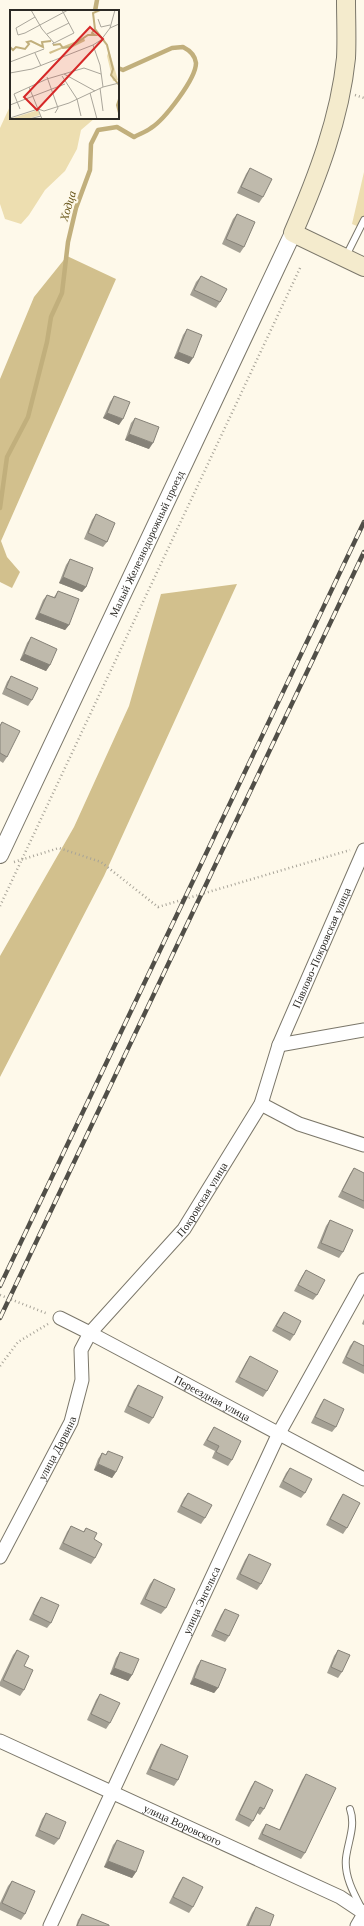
<svg xmlns="http://www.w3.org/2000/svg" width="364" height="1926" font-family="'Libre Baskerville',serif">
<rect width="100%" height="100%" fill="#fef9ea"/>
<path fill="#eddeb0" d="M 11,104 L 11,118 L 95,118 L 81,130 L 77,149 L 65,171 L 45,190 L 29,215 L 21,224 L 5,219 L 0,204 L 0,128 Z
M 364,172 L 364,229 L 352,224 Z"/>
<path fill="#d2c08d" d="M 67,256 L 116,279 L 1,541 L 7,557 L 20,572 L 12,588 L 0,582 L 0,379 L 34,297 Z
M 237,584 L 104,876 L 0,1077 L 0,956 L 74,827 L 129,706 L 161,594 Z"/>
<g fill="none" stroke-linecap="round" stroke-linejoin="round">
<path stroke="#c1af7c" stroke-width="4.5" d="M 95,11 L 97,0
M 0,508 L 7,457 L 28,417 L 47,342 L 51,317 L 62,293 L 68,242 L 76,208 L 90,170 L 91,144 L 98,130 L 117,127 L 134,137 C 139,134 146,132 151,128 C 164,120 196,79 196,63 C 195,54 189,50 183,47 L 172,48 L 123,70 L 118,68"/>
<g stroke="#7b776a" stroke-width="8">
<path id="service" d="M 346,256 L 364,220
M 350,1809 C 356,1826 348,1841 346,1858 C 344,1876 354,1894 362,1909"/>
</g>
<g stroke="#7b776a" stroke-width="15">
<g id="minor">
<path d="M 279,1045 L 364,1030"/>
<path d="M 261,1104 L 299,1124 L 364,1145"/>
<path id="s1" d="M 60,1318 L 90,1333 L 364,1479"/>
<path id="s2" d="M 0,1557 L 71,1422 L 82,1380 L 81,1350 L 90,1333 L 184,1229 L 261,1104 L 279,1045 L 364,850"/>
<path id="s3" d="M 0,1741 L 340,1897 L 364,1913"/>
<path id="s4" d="M 50,1926 L 279,1433 L 364,1280"/>
<path d="M 357,1926 L 364,1914"/>
</g>
</g>
<g stroke="#7b776a" stroke-width="18">
<g id="tertiary">
<path id="s5" d="M 0,855 L 293,233"/>
</g>
</g>
<g stroke="#7b776a" stroke-width="20">
<path id="secondary" d="M 346,0 C 346,19 347,39 346,58 C 340,118 317,178 293,233 L 364,267"/>
</g>
<path stroke="#a7a398" stroke-width="2.5" stroke-dasharray="1 3" stroke-linecap="butt" d="M 355,95 L 364,98
M 14,862 L 59,848 L 101,862 L 158,907 L 350,850
M 0,906 L 301,266
M 0,1295 L 48,1314
M 0,1366 L 18,1342 L 48,1324"/>
<use href="#service" stroke="#fff" stroke-width="6"/>
<use href="#minor" stroke="#fff" stroke-width="13"/>
<use href="#tertiary" stroke="#fff" stroke-width="16"/>
<use href="#secondary" stroke="#f4ebcd" stroke-width="18"/>
<g stroke="#514f48" stroke-width="4.5">
<path id="rail" d="M 0,1286 L 364,522
M 0,1318 L 364,552"/>
</g>
<use href="#rail" stroke="#fef9ea" stroke-width="3" stroke-dasharray="9" stroke-linecap="butt"/>
</g>
<path fill="#a4a094" d="M 250,168 L 263,197 L 259,203 L 237,193 L 246,174 Z
M 237,214 L 244,247 L 240,253 L 222,244 L 233,219 Z
M 201,276 L 220,302 L 216,308 L 190,295 L 196,282 Z
M 187,329 L 189,364 L 174,358 L 183,335 Z
M 114,396 L 119,425 L 103,418 L 110,402 Z
M 135,418 L 149,449 L 125,440 L 131,423 Z
M 96,514 L 107,542 L 103,547 L 84,539 L 92,520 Z
M 70,559 L 86,587 L 82,592 L 59,583 L 66,565 Z
M 58,591 L 69,625 L 65,630 L 35,619 L 43,600 L 47,595 L 54,597 Z
M 31,637 L 50,665 L 46,671 L 20,660 L 27,643 Z
M 11,676 L 32,700 L 28,706 L 2,694 L 7,682 Z
M 2,722 L 7,757 L 3,763 L 0,761 L 0,725 Z
M 354,1168 L 364,1173 L 364,1209 L 338,1197 L 350,1174 Z
M 330,1220 L 343,1252 L 339,1258 L 317,1248 L 326,1226 Z
M 306,1270 L 317,1295 L 313,1300 L 294,1291 L 302,1276 Z
M 284,1312 L 294,1335 L 290,1341 L 272,1331 L 280,1317 Z
M 364,1319 L 364,1325 L 362,1324 Z
M 354,1341 L 364,1346 L 364,1374 L 342,1363 L 350,1346 Z
M 250,1356 L 267,1391 L 263,1397 L 235,1382 L 246,1362 Z
M 138,1385 L 153,1418 L 149,1424 L 124,1412 L 134,1390 Z
M 324,1399 L 336,1427 L 332,1432 L 311,1423 L 320,1405 Z
M 214,1427 L 232,1460 L 228,1466 L 212,1458 L 215,1451 L 203,1445 L 210,1433 Z
M 108,1451 L 116,1472 L 112,1478 L 94,1470 L 98,1459 L 102,1453 L 106,1455 Z
M 290,1468 L 305,1493 L 301,1498 L 279,1487 L 286,1473 Z
M 188,1493 L 205,1518 L 201,1524 L 177,1512 L 184,1498 Z
M 343,1494 L 347,1528 L 343,1534 L 326,1525 L 339,1500 Z
M 71,1526 L 83,1532 L 86,1528 L 94,1539 L 95,1558 L 91,1564 L 59,1549 L 67,1532 Z
M 249,1554 L 261,1584 L 257,1590 L 236,1579 L 245,1560 Z
M 154,1579 L 166,1608 L 161,1614 L 140,1604 L 150,1584 Z
M 41,1597 L 51,1623 L 47,1628 L 29,1620 L 37,1603 Z
M 225,1609 L 229,1636 L 225,1642 L 211,1636 L 221,1615 Z
M 17,1650 L 24,1666 L 24,1690 L 20,1696 L 0,1686 L 0,1682 L 13,1655 Z
M 338,1650 L 342,1672 L 338,1678 L 327,1673 L 334,1656 Z
M 120,1652 L 132,1675 L 128,1681 L 110,1674 L 116,1658 Z
M 201,1660 L 218,1688 L 214,1693 L 190,1684 L 197,1666 Z
M 100,1694 L 110,1723 L 106,1729 L 87,1720 L 96,1700 Z
M 161,1744 L 178,1780 L 174,1786 L 146,1774 L 157,1750 Z
M 306,1774 L 305,1853 L 301,1859 L 258,1839 L 262,1830 L 266,1824 L 279,1830 L 302,1780 Z
M 255,1781 L 264,1809 L 260,1815 L 257,1813 L 253,1821 L 249,1827 L 235,1820 L 251,1787 Z
M 46,1813 L 59,1839 L 54,1845 L 35,1836 L 42,1819 Z
M 117,1840 L 136,1872 L 132,1878 L 104,1867 L 113,1845 Z
M 183,1877 L 193,1907 L 189,1913 L 169,1903 L 179,1883 Z
M 12,1881 L 25,1914 L 21,1920 L 0,1910 L 0,1903 L 8,1886 Z
M 256,1907 L 270,1926 L 246,1926 L 252,1913 Z
M 82,1914 L 109,1926 L 76,1926 L 78,1920 Z"/>
<path fill="#868278" d="M 178,352 L 193,358 L 189,364 L 174,358 Z
M 107,413 L 123,419 L 119,425 L 103,418 Z
M 129,434 L 153,443 L 149,449 L 125,440 Z
M 63,577 L 86,587 L 82,592 L 59,583 Z
M 39,613 L 69,625 L 65,630 L 35,619 Z
M 24,654 L 50,665 L 46,671 L 20,660 Z
M 98,1464 L 116,1472 L 112,1478 L 94,1470 Z
M 114,1668 L 132,1675 L 128,1681 L 110,1674 Z
M 194,1678 L 218,1688 L 214,1693 L 190,1684 Z
M 108,1861 L 136,1872 L 132,1878 L 104,1867 Z"/>
<path fill="#bfbaac" stroke="#868278" d="M 250,168 L 272,179 L 263,197 L 241,187 Z
M 237,214 L 255,222 L 244,247 L 226,239 Z
M 201,276 L 227,289 L 220,302 L 194,290 Z
M 187,329 L 202,335 L 193,358 L 178,352 Z
M 114,396 L 130,402 L 123,419 L 107,413 Z
M 135,418 L 159,427 L 153,443 L 129,434 Z
M 96,514 L 115,523 L 107,542 L 88,533 Z
M 70,559 L 93,568 L 86,587 L 63,577 Z
M 58,591 L 79,599 L 69,625 L 39,613 L 47,595 L 55,598 Z
M 31,637 L 57,649 L 50,665 L 24,654 Z
M 11,676 L 38,688 L 32,700 L 6,688 Z
M 2,722 L 20,731 L 7,757 L 0,753 L 0,726 Z
M 354,1168 L 364,1173 L 364,1201 L 342,1191 Z
M 330,1220 L 353,1230 L 343,1252 L 321,1243 Z
M 306,1270 L 325,1280 L 317,1295 L 298,1285 Z
M 284,1312 L 301,1321 L 294,1335 L 276,1326 Z
M 354,1341 L 364,1346 L 364,1366 L 346,1357 Z
M 250,1356 L 278,1371 L 267,1391 L 239,1377 Z
M 138,1385 L 163,1397 L 153,1418 L 128,1406 Z
M 324,1399 L 344,1409 L 336,1427 L 315,1417 Z
M 214,1427 L 241,1441 L 232,1460 L 216,1452 L 219,1446 L 207,1440 Z
M 108,1451 L 123,1457 L 116,1472 L 98,1464 L 102,1453 L 106,1455 Z
M 290,1468 L 312,1479 L 305,1493 L 283,1481 Z
M 188,1493 L 212,1505 L 205,1518 L 181,1506 Z
M 343,1494 L 360,1503 L 347,1528 L 330,1519 Z
M 71,1526 L 84,1532 L 86,1528 L 97,1533 L 94,1539 L 102,1544 L 95,1558 L 63,1543 Z
M 249,1554 L 271,1564 L 261,1584 L 240,1574 Z
M 154,1579 L 175,1589 L 166,1608 L 145,1599 Z
M 41,1597 L 59,1605 L 51,1623 L 33,1614 Z
M 225,1609 L 239,1615 L 229,1636 L 215,1630 Z
M 17,1650 L 29,1656 L 24,1666 L 33,1670 L 24,1690 L 3,1680 Z
M 338,1650 L 350,1655 L 342,1672 L 331,1667 Z
M 120,1652 L 139,1659 L 132,1675 L 114,1668 Z
M 201,1660 L 226,1669 L 218,1688 L 194,1678 Z
M 100,1694 L 120,1703 L 110,1723 L 91,1714 Z
M 161,1744 L 188,1756 L 178,1780 L 150,1769 Z
M 306,1774 L 336,1788 L 305,1853 L 262,1834 L 266,1824 L 280,1830 Z
M 255,1781 L 273,1790 L 264,1809 L 260,1807 L 253,1821 L 239,1814 Z
M 46,1813 L 66,1822 L 59,1839 L 39,1830 Z
M 117,1840 L 144,1851 L 136,1872 L 108,1861 Z
M 183,1877 L 203,1887 L 193,1907 L 173,1897 Z
M 12,1881 L 35,1891 L 25,1914 L 2,1903 Z
M 256,1907 L 274,1915 L 270,1926 L 248,1926 Z
M 82,1914 L 109,1925 L 109,1926 L 77,1926 Z"/>
<g text-anchor="middle" stroke-width="4" stroke-linejoin="round" paint-order="stroke">
<g font-size="11" fill="#2c2a25" stroke="#fef9ea">
<text dy="4" stroke="none"><textPath href="#s5" startOffset="344">Малый Железнодорожный проезд</textPath></text>
<text dy="4" stroke="none"><textPath href="#s2" startOffset="700">Павлово-Покровская улица</textPath></text>
<text dy="4" stroke="none"><textPath href="#s2" startOffset="420">Покровская улица</textPath></text>
<text dy="4" stroke="none"><textPath href="#s1" startOffset="172">Переездная улица</textPath></text>
<text dy="4" stroke="none"><textPath href="#s2" startOffset="123">улица Дарвина</textPath></text>
<text dy="4" stroke="none"><textPath href="#s4" startOffset="359">улица Энгельса</textPath></text>
<text dy="4" stroke="none"><textPath href="#s3" startOffset="201">улица Воровского</textPath></text>
</g>
<g font-size="12" font-style="italic" fill="#685519" stroke="#fef9ea">
<text transform="translate(68 206) rotate(-73)" y="4">Ходца</text>
</g>
</g>
<g transform="translate(10 10)">
<rect width="109" height="109" fill="#fef9ea"/>
<path d="M 99,40 L 108,70 L 103,71 L 97,46 ZM 28,100 L 30,105 L 17,109 L 3,108 Z" fill="#eddeb0"/>
<path d="M 74,28 L 75,31 L 61,38 L 56,37 L 40,44 L 39,42 Z" fill="#d2c08d"/>
<path fill="none" stroke="#c1af7c" stroke-width="2" d="M 90,0 L 83,3 L 85,19 L 97,35 L 103,59 L 101,65 L 109,75M 43,35 L 50,34 L 53,38 L 60,37 L 78,25 L 85,25 L 82,23 L 85,19M 0,37 L 3,40 L 6,37 L 15,39 L 19,34 L 17,32 L 21,31 L 33,37 L 32,32 L 41,31M 109,89 L 107,95 L 109,103"/>
<path fill="none" stroke="#aaa69b" stroke-width="1" d="M 21,0 L 32,19 L 44,33M 25,7 L 6,18 L 8,25 L 15,23 L 58,0M 88,9 L 91,17 L 100,15M 109,14 L 100,18 L 91,30 L 83,35 L 90,55 L 93,77 L 109,73M 100,18 L 105,0M 37,24 L 59,13M 42,34 L 64,23 L 52,0M 25,43 L 31,56M 0,52 L 34,39M 0,63 L 22,59 L 83,35M 54,64 L 85,81M 52,66 L 67,89 L 71,106M 37,67 L 48,98 L 45,103M 19,77 L 32,109M 90,78 L 93,101M 80,83 L 87,109M 0,95 L 55,74M 10,99 L 4,84 L 37,69 L 74,58 L 91,64M 0,108 L 28,99 L 34,101 L 59,93 L 93,77M 19,109 L 31,106"/>
<path fill="#d62828" fill-opacity="0.15" stroke="#d62828" stroke-width="2" d="M 80,17 L 93,29 L 27,100 L 14,87 Z"/>
<rect width="109" height="109" fill="none" stroke="#2c2a25" stroke-width="2"/>
</g>
</svg>
